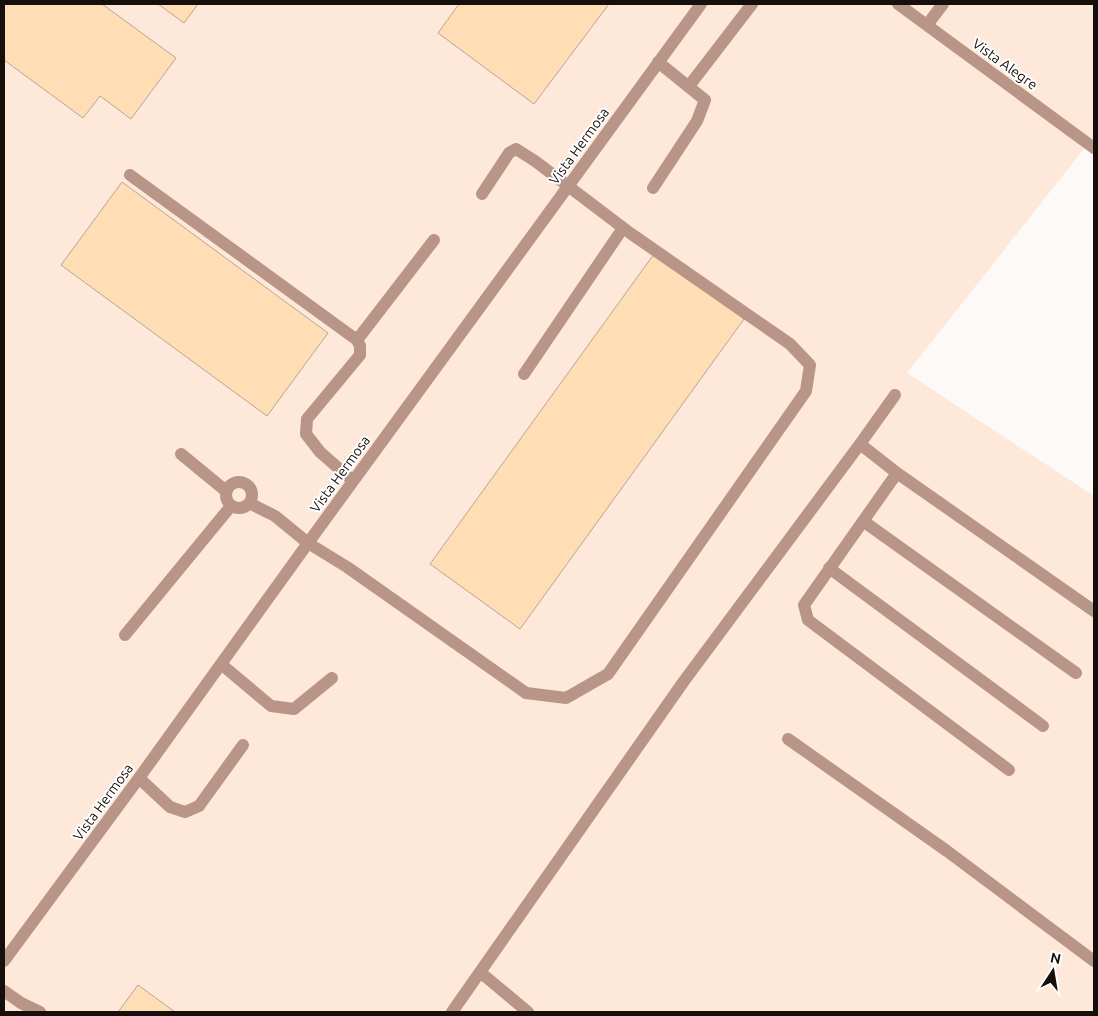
<svg xmlns="http://www.w3.org/2000/svg" width="1098" height="1016" font-family="Ubuntu,sans-serif">
<rect width="100%" height="100%" fill="#fcf9f6"/>
<path fill="#fde8d9" d="M 4,4 L 1094,4 L 1094,136 L 907,373 L 1094,496 L 1094,1012 L 4,1012 Z"/>
<path fill="#ffddb5" stroke="#b5a797" d="M 4,4 L 102,4 L 176,58 L 131,119 L 100,96 L 83,118 L 4,60 Z
M 158,4 L 198,4 L 184,23 Z
M 459,4 L 609,4 L 534,104 L 438,33 Z
M 122,182 L 328,333 L 267,416 L 61,265 Z
M 654,254 L 744,319 L 520,629 L 430,564 Z
M 138,985 L 175,1012 L 118,1012 Z"/>
<g fill="none" stroke-linecap="round" stroke-linejoin="round">
<path stroke="#b99587" stroke-width="12" d="M 898,4 L 1094,148
M 927,25 L 943,4
M 689,86 L 752,4
M 130,175 L 357,340 L 360,346 L 360,355 L 307,419 L 306,434 L 320,452 L 353,481
M 653,188 L 697,121 L 705,100 L 658,62
M 357,340 L 434,240
M 524,374 L 623,228
M 860,444 L 897,473 L 804,605 L 808,620 L 1009,770
M 181,454 L 226,491
M 897,473 L 1094,611
M226 495a13 13 0 1 1 26 0a13 13 0 1 1-26 0Z
M 249,503 L 275,516 L 308,543 L 347,567 L 526,693 L 566,698 L 608,674 L 806,391 L 810,365 L 790,344 L 630,233 L 535,161 L 516,149 L 509,153 L 482,194
M 863,521 L 1076,673
M 829,568 L 1043,726
M 125,635 L 231,506
M 221,664 L 271,706 L 294,709 L 332,678
M 788,739 L 947,851 L 1094,961
M 139,778 L 170,807 L 185,812 L 199,806 L 243,745
M 4,961 L 139,778 L 308,543 L 701,4
M 480,972 L 528,1012
M 4,991 L 21,1003 L 40,1012
M 452,1012 L 684,681 L 860,444 L 895,395"/>
</g>
<g text-anchor="middle" stroke-width="4" stroke-linejoin="round" paint-order="stroke">
<g font-size="14" fill="#160f0b" stroke="#fff">
<text transform="translate(1005 64) rotate(36)" y="5">Vista Alegre</text>
<text transform="translate(579 146) rotate(-54)" y="5">Vista Hermosa</text>
<text transform="translate(340 474) rotate(-54)" y="5">Vista Hermosa</text>
<text transform="translate(103 802) rotate(-54)" y="5">Vista Hermosa</text>
</g>
</g>
<rect width="1098" height="1016" fill="none" stroke="#160f0b" stroke-width="10"/>
<g transform="translate(1053 971) rotate(12)" stroke="#ffffff" stroke-width="4" paint-order="stroke">
<path d="M0-4L9 19L0 12L-9 19Z" fill="#160f0b"/>
<text y="-8" font-size="14" font-weight="bold" text-anchor="middle" fill="#160f0b">N</text>
</g>
</svg>
